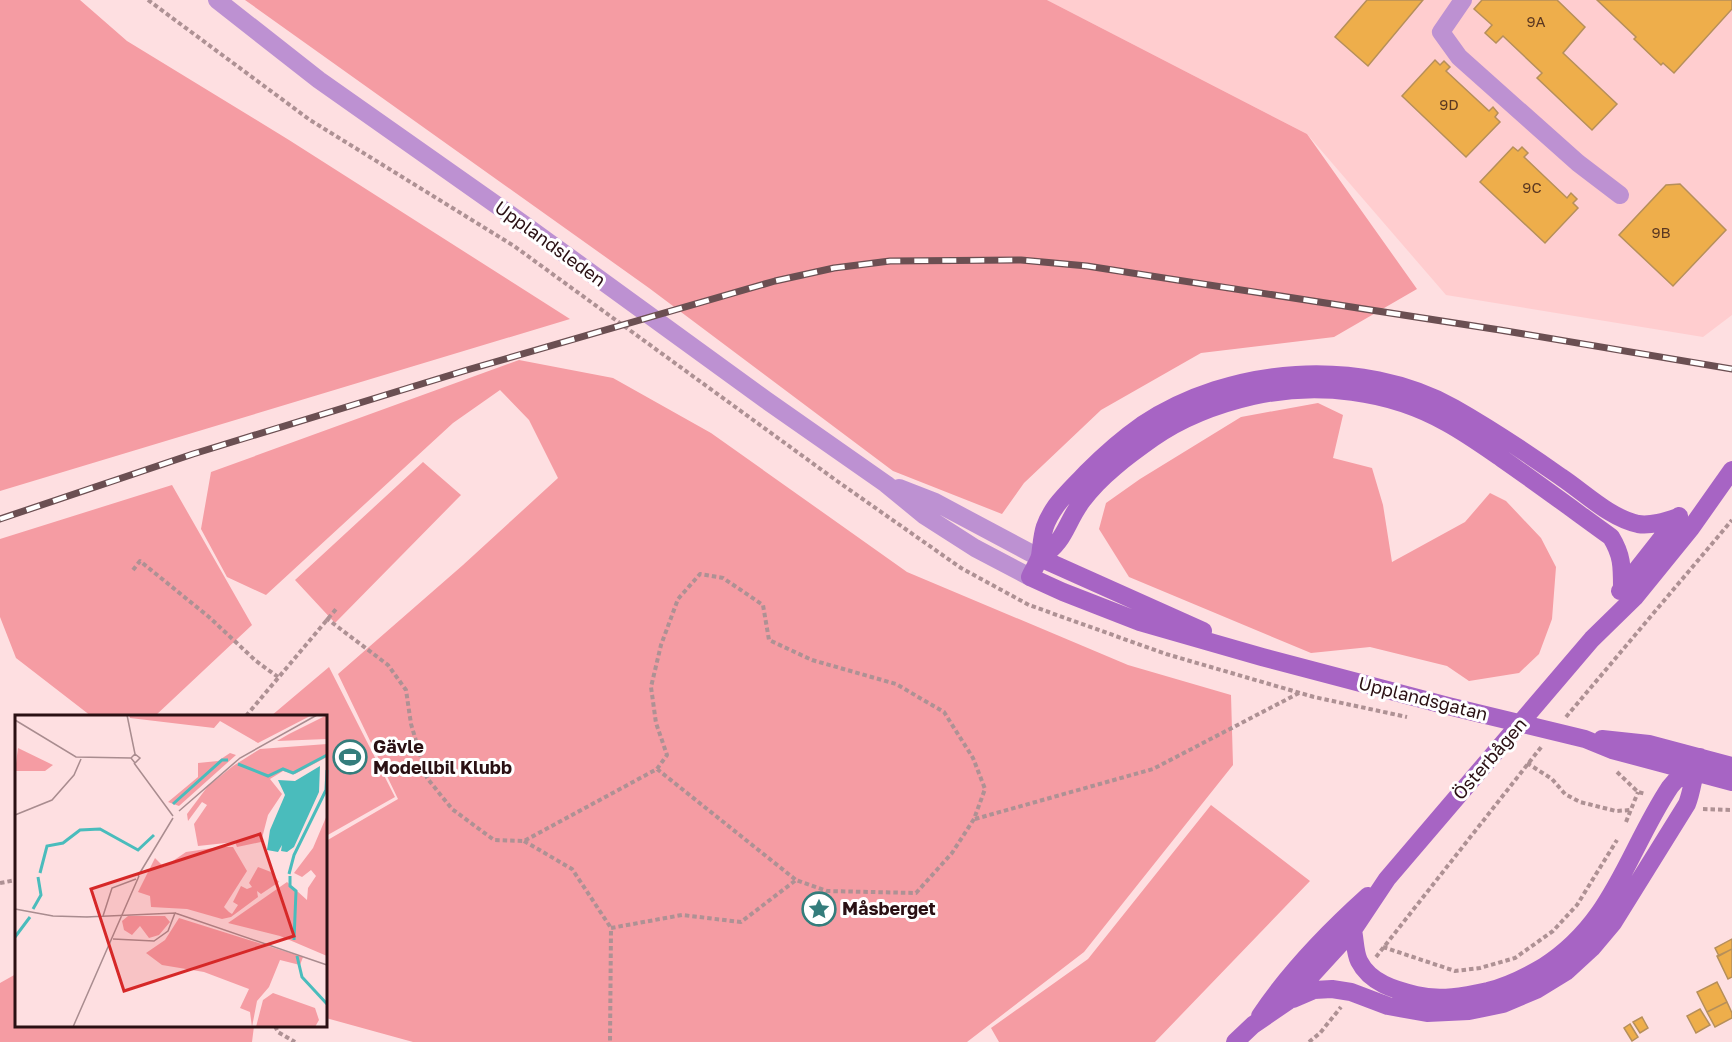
<svg xmlns="http://www.w3.org/2000/svg" width="1732" height="1042" font-family="'Golos Text',sans-serif">
<rect width="100%" height="100%" fill="#fedfe1"/>
<path fill="#ffcdcf" d="M 1047,0 L 1732,0 L 1732,315 L 1703,337 L 1446,295 L 1307,134 Z"/>
<path fill="#f59ca3" d="M 0,0 L 80,0 L 127,41 L 289,140 L 570,319 L 0,491 Z
M 245,0 L 1047,0 L 1307,134 L 1417,289 L 1334,337 L 1201,353 L 1101,410 L 1024,483 L 1002,514 L 893,471 L 649,288 Z
M 519,360 L 613,378 L 711,433 L 907,572 L 1128,665 L 1231,695 L 1233,765 L 1084,952 L 967,1042 L 413,1042 L 326,1018 L 326,841 L 398,799 L 338,674 L 463,565 L 558,478 L 529,420 L 500,390 L 453,423 L 266,595 L 227,577 L 201,529 L 211,472 Z
M 1318,403 L 1343,415 L 1333,458 L 1372,468 L 1383,505 L 1392,562 L 1465,522 L 1490,493 L 1506,501 L 1541,538 L 1556,567 L 1552,619 L 1539,654 L 1519,673 L 1469,681 L 1447,666 L 1370,647 L 1311,653 L 1129,577 L 1099,529 L 1106,503 L 1140,479 L 1241,417 Z
M 423,462 L 461,495 L 335,623 L 295,580 Z
M 172,485 L 252,625 L 155,716 L 91,716 L 16,658 L 0,617 L 0,539 Z
M 329,667 L 395,797 L 326,836 L 326,716 L 271,716 Z
M 1211,805 L 1310,881 L 1155,1042 L 999,1042 L 991,1028 L 1088,959 Z
M 16,974 L 16,1026 L 254,1026 L 252,1042 L 0,1042 L 0,983 Z"/>
<path fill="#eeae4b" stroke="#b68f5a" stroke-width="1.5" d="M 1367,0 L 1423,0 L 1368,66 L 1335,37 Z
M 1482,0 L 1557,0 L 1585,27 L 1563,53 L 1617,104 L 1592,130 L 1537,78 L 1542,73 L 1503,36 L 1496,43 L 1485,33 L 1492,25 L 1474,9 Z
M 1597,0 L 1732,0 L 1732,9 L 1674,73 L 1663,63 L 1661,65 L 1634,39 L 1636,37 Z
M 1435,60 L 1440,65 L 1444,61 L 1450,67 L 1446,71 L 1489,111 L 1493,107 L 1498,113 L 1495,117 L 1500,122 L 1466,157 L 1402,96 Z
M 1513,147 L 1518,151 L 1522,147 L 1528,153 L 1524,157 L 1567,198 L 1571,193 L 1577,199 L 1573,203 L 1578,208 L 1545,243 L 1480,182 Z
M 1680,184 L 1726,230 L 1673,286 L 1619,235 L 1666,185 Z
M 1732,939 L 1732,949 L 1719,956 L 1715,948 Z
M 1732,949 L 1732,977 L 1728,979 L 1717,956 Z
M 1717,982 L 1727,1002 L 1707,1012 L 1697,992 Z
M 1727,1002 L 1732,1013 L 1732,1018 L 1715,1027 L 1707,1012 Z
M 1700,1009 L 1710,1025 L 1696,1033 L 1687,1016 Z
M 1642,1017 L 1648,1028 L 1640,1033 L 1633,1022 Z
M 1630,1024 L 1638,1037 L 1632,1041 L 1624,1028 Z"/>
<g fill="none" stroke-linecap="round" stroke-linejoin="round">
<path stroke="#ae9194" stroke-width="4" stroke-dasharray="4.5 3" stroke-linecap="butt" d="M 148,0 L 310,120 L 514,246 L 837,481 L 961,568 L 1029,605 L 1166,654 L 1314,697 L 1407,717
M 133,570 L 140,561 L 209,617 L 256,661 L 278,677
M 326,618 L 388,665 L 406,690 L 411,724 L 427,778 L 452,809 L 494,840 L 524,841 L 657,769 L 667,755 L 656,723 L 651,687 L 661,645 L 678,599 L 700,574 L 723,578 L 763,605 L 769,640 L 812,660 L 896,684 L 944,712 L 973,758 L 985,789 L 974,819 L 952,853 L 916,893 L 827,891 L 796,880 L 741,922 L 682,915 L 611,928 L 610,1042
M 246,716 L 337,608
M 1566,717 L 1732,520
M 1527,763 L 1552,779 L 1565,794 L 1580,802 L 1616,811 L 1631,810
M 657,769 L 796,880
M 1617,772 L 1638,792 L 1646,794
M 1703,809 L 1732,810
M 975,819 L 1153,769 L 1299,693
M 1626,822 L 1638,792
M 524,841 L 572,869 L 611,928
M 0,883 L 16,880
M 1383,947 L 1455,971 L 1480,968 L 1515,958 L 1553,931 L 1577,905 L 1617,840
M 1376,957 L 1542,746
M 275,1026 L 278,1032 L 295,1042
M 1309,1042 L 1320,1033 L 1341,1007"/>
<path stroke="#bd91d2" stroke-width="18" d="M 1463,0 L 1441,32 L 1459,57 L 1578,163 L 1620,195"/>
<path stroke="#bd91d2" stroke-width="18" d="M 217,0 L 319,80 L 525,225 L 766,400 L 886,484 L 925,516 L 975,548 L 1030,577
M 899,488 L 935,502 L 1040,558"/>
<path stroke="#a764c4" stroke-width="18" d="M 1678,517 C 1666,521 1651,526 1638,524 C 1610,518 1585,493 1561,477 C 1527,453 1491,429 1454,408 C 1360,356 1231,366 1142,425 C 1122,439 1104,455 1087,472 C 1077,483 1065,494 1056,506 C 1042,526 1043,534 1040,556 C 1038,563 1033,570 1030,577 L 1063,592 L 1140,622 L 1262,657 L 1448,706 L 1585,739 L 1612,750 L 1732,782
M 1040,558 C 1066,541 1065,524 1082,501 C 1100,476 1129,455 1153,438 C 1183,417 1218,404 1253,396 C 1317,382 1389,390 1447,423 C 1467,434 1485,447 1504,460 C 1540,485 1575,511 1611,537 C 1622,555 1622,566 1622,587
M 1040,558 L 1203,631
M 1620,591 L 1679,516
M 1602,739 L 1649,744 L 1732,766
M 1353,930 C 1355,940 1355,953 1359,961 C 1370,983 1395,990 1416,995 C 1440,1001 1465,996 1488,991 C 1508,986 1526,977 1543,967 C 1614,922 1627,852 1670,787 L 1676,780 L 1693,773
M 1293,999 L 1314,990 L 1332,989 L 1351,992 L 1388,1006 L 1427,1013 L 1469,1011 L 1503,1004 L 1536,990 L 1567,971 L 1592,948 L 1613,923 L 1687,804 C 1693,789 1693,773 1700,757
M 1260,1016 C 1290,971 1328,932 1368,896
M 1235,1042 L 1253,1025 L 1288,1001 L 1353,930 L 1387,879 L 1592,639 L 1635,597 L 1691,528 L 1732,470"/>
<g stroke="#6b4f52" stroke-width="7">
<path id="rail" d="M 0,519 L 193,454 L 467,370 L 775,281 L 834,268 L 890,261 L 1021,260 L 1087,266 L 1500,330 L 1732,369"/>
</g>
<use href="#rail" stroke="#fff" stroke-width="4.5" stroke-dasharray="14" stroke-linecap="butt"/>
</g>
<defs>
<g id="stadium-ring" transform="scale(1.725)"><circle r="9.5" fill="#fff" stroke="#347d7c" stroke-width="1.5"/><path d="M0-5a6.5 5 0 1 0 0 10a6.5 5 0 1 0 0-10ZM-3.5-1.8h7v3.6h-7Z" fill="#347d7c"/></g>
<g id="sight-ring" transform="scale(1.725)"><circle r="9.5" fill="#fff" stroke="#347d7c" stroke-width="1.5"/><path d="M0-6L1.8-2.2L6-1.7L2.9 1.2L3.7 5.4L0 3.3L-3.7 5.4L-2.9 1.2L-6-1.7L-1.8-2.2Z" fill="#347d7c"/></g>
</defs>
<g fill-rule="evenodd">
<use href="#stadium-ring" x="350" y="757"/>
<use href="#sight-ring" x="819" y="909"/>
</g>
<g text-anchor="middle" stroke-width="6" stroke-linejoin="round" paint-order="stroke">
<g font-size="15" fill="#5b3821">
<text x="1536" y="27">9A</text>
<text x="1449" y="110">9D</text>
<text x="1532" y="193">9C</text>
<text x="1661" y="238">9B</text>
</g>
<g font-size="18" fill="#2a1013" stroke="#fff">
<text transform="translate(550 244) rotate(36)" y="6">Upplandsleden</text>
<text transform="translate(1423 699) rotate(14)" y="6">Upplandsgatan</text>
<text transform="translate(1490 759) rotate(-49)" y="6">Österbågen</text>
</g>
<g font-size="18" font-weight="bold" fill="#2a1013" stroke="#fff" text-anchor="start">
<text x="373" y="753">Gävle<tspan x="373" dy="21">Modellbil Klubb</tspan></text>
<text x="842" y="915">Måsberget</text>
</g>
</g>
<g transform="translate(15 715)">
<rect width="312" height="312" fill="#fedfe1"/>
<path d="M 114,0 L 297,0 L 243,28 L 205,6 L 199,13 L 115,3 ZM 312,0 L 312,24 L 262,26 L 274,19 ZM 312,29 L 312,42 L 280,59 L 268,56 L 255,64 L 267,79 L 253,100 L 246,127 L 222,132 L 220,127 L 183,131 L 179,109 L 192,90 L 187,87 L 173,106 L 172,99 L 193,71 L 218,51 L 245,34 ZM 3,33 L 38,50 L 30,56 L 0,56 ZM 215,38 L 221,40 L 164,91 L 153,87 L 183,62 L 183,48 L 203,46 ZM 312,100 L 312,241 L 265,221 L 213,208 L 272,167 L 292,185 L 293,173 L 301,161 L 296,155 L 287,162 L 279,158 L 298,133 ZM 205,132 L 218,132 L 232,156 L 209,192 L 214,197 L 217,199 L 223,190 L 218,187 L 226,171 L 232,174 L 237,172 L 234,168 L 243,152 L 256,157 L 264,167 L 246,179 L 242,176 L 243,182 L 216,202 L 207,204 L 172,194 L 136,192 L 135,181 L 123,177 L 140,143 L 149,152 L 171,137 ZM 113,201 L 150,201 L 155,207 L 144,220 L 134,223 L 125,211 L 117,220 L 109,215 L 107,206 ZM 164,203 L 288,242 L 285,250 L 265,245 L 254,272 L 242,286 L 237,312 L 235,297 L 225,293 L 234,274 L 189,257 L 147,250 L 131,238 L 150,225 ZM 258,278 L 300,293 L 304,305 L 300,312 L 241,312 L 248,285 Z" fill="#f59ca3"/>
<path d="M 305,51 L 304,77 L 279,132 L 272,137 L 266,136 L 267,130 L 263,137 L 252,135 L 255,115 L 270,80 L 263,65 L 280,66 Z" fill="#4abcbc"/>
<path fill="none" stroke="#4abcbc" stroke-width="3" d="M 223,49 L 253,61 L 268,54 L 278,58 L 312,40M 158,89 L 207,45 L 213,45M 25,158 L 32,131 L 48,128 L 65,115 L 85,114 L 123,135 L 139,120M 274,159 L 279,140 L 311,75 L 312,55M 275,161 L 275,171 L 281,176 L 279,225M 18,194 L 26,180 L 23,162M 0,222 L 15,202M 282,241 L 287,262 L 312,289"/>
<path fill="none" stroke="#a98c8f" stroke-width="1.5" d="M 112,0 L 120,39 L 125,43 L 120,48 L 116,43 L 120,39M 0,5 L 61,42 L 116,43M 119,48 L 158,101M 164,96 L 225,43 L 302,0M 0,100 L 37,85 L 59,60 L 66,44M 123,161 L 158,103M 0,194 L 38,201 L 73,202M 160,198 L 312,250M 88,201 L 97,173 L 121,164M 71,202 L 160,198 L 153,216 L 139,226 L 98,224M 58,312 L 124,161"/>
<path fill="#d62828" fill-opacity="0.15" stroke="#d62828" stroke-width="3" d="M 245,119 L 279,221 L 109,276 L 76,174 Z"/>
<rect width="312" height="312" fill="none" stroke="#2a1013" stroke-width="3"/>
</g>
</svg>
